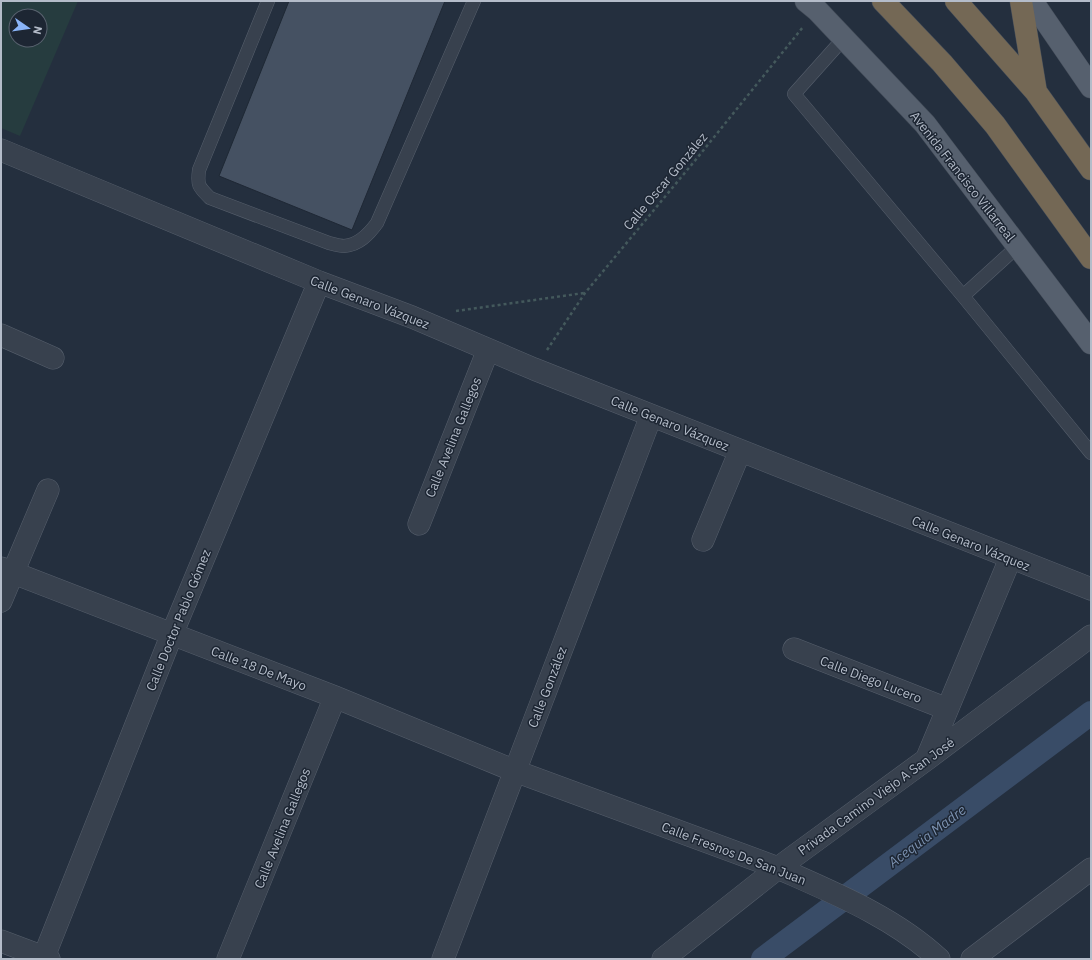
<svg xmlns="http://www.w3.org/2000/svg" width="1092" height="960" font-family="'IBM Plex Sans',sans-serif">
<rect width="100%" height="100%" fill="#242f3e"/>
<path fill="#263c3f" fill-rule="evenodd" d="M 1,1 L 78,1 L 20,136 L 1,128 ZM 16,16 L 40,16 L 40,40 L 16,40 Z"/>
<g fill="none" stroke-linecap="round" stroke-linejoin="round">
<path stroke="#394c67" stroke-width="24" d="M 763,959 L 1091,713"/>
</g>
<path fill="#455162" stroke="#1f2835" d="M 289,1 L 445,1 L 352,230 L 219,176 Z"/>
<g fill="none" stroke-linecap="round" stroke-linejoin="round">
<g stroke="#565f6c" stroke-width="14">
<path id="lane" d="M 268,1 L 199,170 C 197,186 199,187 210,198 L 329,243 C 333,244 340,246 344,246 C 359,245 369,234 377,223 L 474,1
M 844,38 L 794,94 L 963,296 L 1091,453
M 963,296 L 1018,246"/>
</g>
<g stroke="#565f6c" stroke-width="23">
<path id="street" d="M 1,150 L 319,282 L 412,317 L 534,369 L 1091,589
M 1,335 L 53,358
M 419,524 L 488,350
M 703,540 L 740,451
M 1,568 L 335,697 L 515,771 L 778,868 C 834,893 894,917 939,959
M 1,601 L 48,490
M 794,649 L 947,709
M 927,758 L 1010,559
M 1,941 L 49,959
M 43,959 L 172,634 L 319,282
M 228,959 L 335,697
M 443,959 L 651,416
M 663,959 L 778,868 L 927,759 L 1091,636
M 972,959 L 1091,869"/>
</g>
<g stroke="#414a57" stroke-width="23">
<path id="primary" d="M 806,1 L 817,10 L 925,124 L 1091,343
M 1032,1 L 1091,87"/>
</g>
<g stroke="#434c59" stroke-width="23">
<path id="highway" d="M 883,1 L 942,63 L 995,125 L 1091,258
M 956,1 L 1036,92 L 1091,169
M 1021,1 L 1036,92"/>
</g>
<path stroke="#44595c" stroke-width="2.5" stroke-dasharray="3 3" stroke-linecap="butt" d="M 456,311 L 584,293
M 547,350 L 585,293 L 698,157 L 803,27"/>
<use href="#lane" stroke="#38414e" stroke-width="13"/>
<use href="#street" stroke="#38414e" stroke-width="22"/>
<use href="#primary" stroke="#56606e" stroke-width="22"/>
<use href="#highway" stroke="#746855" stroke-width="22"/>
</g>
<g text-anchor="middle" stroke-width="3" stroke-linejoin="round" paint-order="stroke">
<g font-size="13" fill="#b4bcc9" stroke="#1d2633">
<text transform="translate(963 176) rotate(52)" y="5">Avenida Francisco Villarreal</text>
<text transform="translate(665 181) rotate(-50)" y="5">Calle Oscar González</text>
<text transform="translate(370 302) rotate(21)" y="5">Calle Genaro Vázquez</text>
<text transform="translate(670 423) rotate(22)" y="5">Calle Genaro Vázquez</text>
<text transform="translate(453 437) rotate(-68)" y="5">Calle Avelina Gallegos</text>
<text transform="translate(971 543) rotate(22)" y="5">Calle Genaro Vázquez</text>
<text transform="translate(178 620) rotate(-68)" y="5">Calle Doctor Pablo Gómez</text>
<text transform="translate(259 668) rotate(21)" y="5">Calle 18 De Mayo</text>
<text transform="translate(871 679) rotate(21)" y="5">Calle Diego Lucero</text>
<text transform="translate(547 687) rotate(-69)" y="5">Calle González</text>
<text transform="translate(876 796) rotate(-36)" y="5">Privada Camino Viejo A San José</text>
<text transform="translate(282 828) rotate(-68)" y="5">Calle Avelina Gallegos</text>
<text transform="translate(734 853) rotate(21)" y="5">Calle Fresnos De San Juan</text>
</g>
<g font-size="14" font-style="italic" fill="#7c92b1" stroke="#1d2633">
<text transform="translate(927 836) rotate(-37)" y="5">Acequia Madre</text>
</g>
</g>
<rect width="1092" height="960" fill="none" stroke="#b4bcc9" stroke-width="4"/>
<g transform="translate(28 28) rotate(103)"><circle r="19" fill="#1d2633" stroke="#59626f"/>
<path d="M0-3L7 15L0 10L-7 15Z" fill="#8ab4f8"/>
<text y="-6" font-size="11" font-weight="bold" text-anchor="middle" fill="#b4bcc9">N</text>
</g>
</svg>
